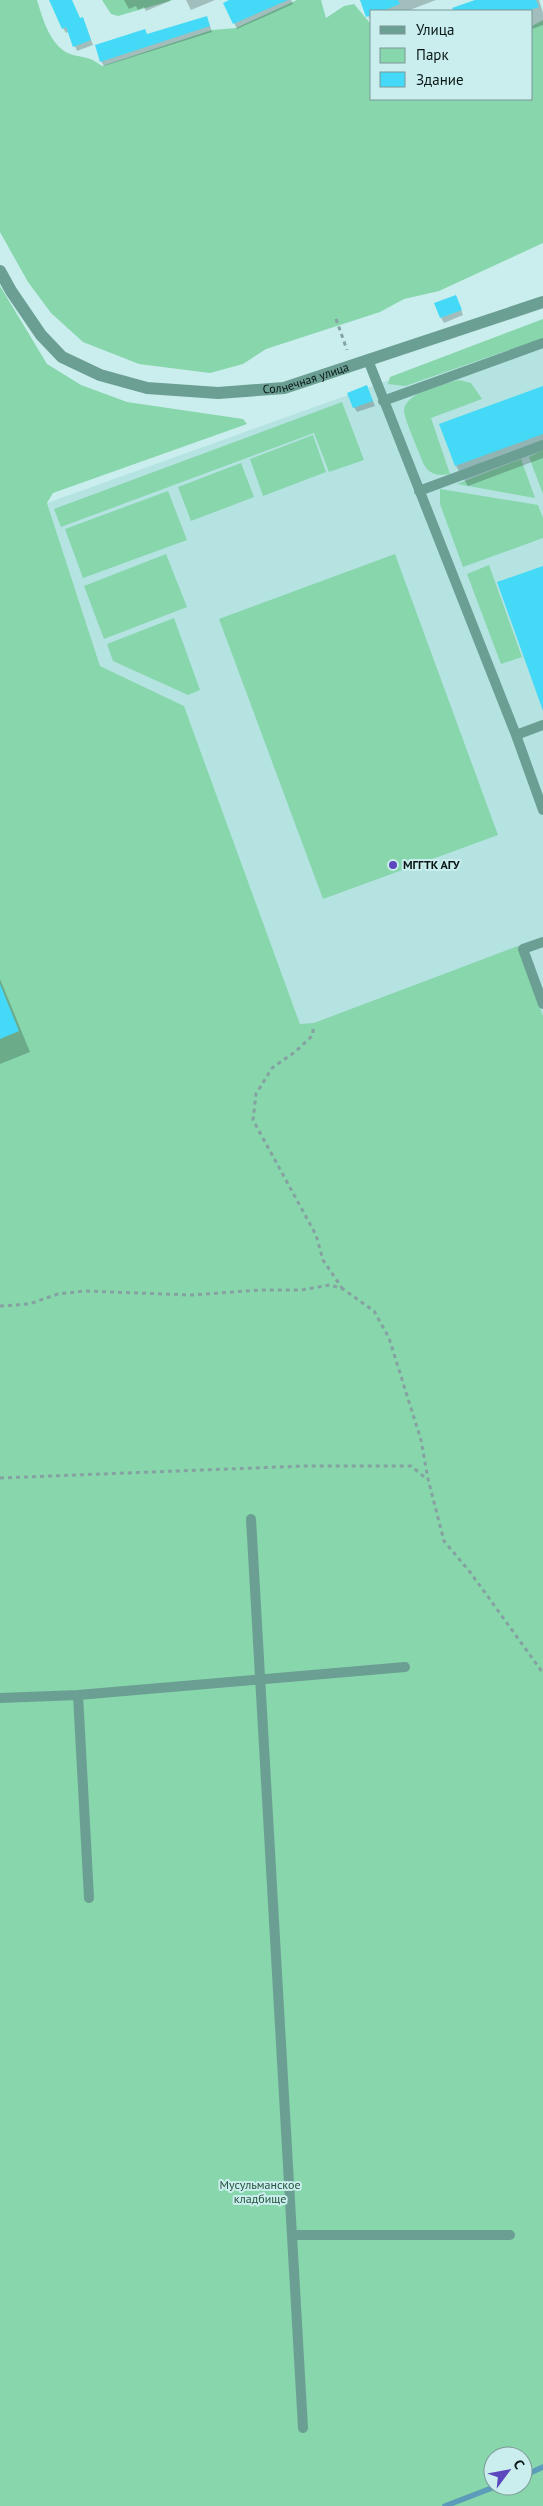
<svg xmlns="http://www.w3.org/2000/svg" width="543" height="2506" font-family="'PT Sans',sans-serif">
<rect width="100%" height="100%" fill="#caeeed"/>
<path fill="#b5e3e2" d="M 543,325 L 543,1507 L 300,1024 L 184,706 L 100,666 L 47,503 Z"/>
<path fill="#87d6ac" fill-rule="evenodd" d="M 0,0 L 37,0 C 43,19 50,48 73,55 C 86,58 90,57 102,66 L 212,30 L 236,28 L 297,0 L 321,0 L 326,18 L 344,6 L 354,4 L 370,23 L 372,21 L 372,99 L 532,99 L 532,26 L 543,20 L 543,243 L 439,291 L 404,299 L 380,312 L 266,349 L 243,364 L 210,373 L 139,364 L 83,342 L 51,313 L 28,282 L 0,232 Z
M 102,0 L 173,0 L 118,16 L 111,14 Z
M 0,286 L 47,364 L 81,385 L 127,402 L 243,419 L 247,424 L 53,493 L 47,503 L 100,666 L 184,706 L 300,1024 L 314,1023 L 518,946 L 543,1016 L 543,2506 L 0,2506 ZM 493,2456 L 523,2456 L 523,2486 L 493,2486 Z
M 543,319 L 543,338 L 405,386 L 388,384 L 390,377 Z
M 459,380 L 471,383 L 482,399 L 431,418 L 450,474 C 438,476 429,475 423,463 C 419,451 405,421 404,411 C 404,393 444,383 459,380 Z
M 342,402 L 364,460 L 329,472 L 314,433 L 61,527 L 54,509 Z
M 313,435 L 326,472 L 263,496 L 250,459 Z
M 543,450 L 543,494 L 529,457 Z
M 521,459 L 535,498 L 457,484 Z
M 241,463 L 254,497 L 191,521 L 178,487 Z
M 440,489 L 538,505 L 543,518 L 543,538 L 463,567 L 440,504 Z
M 168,491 L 187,540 L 83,578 L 65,529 Z
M 166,554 L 187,607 L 104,639 L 84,586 Z
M 395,554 L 498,835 L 323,899 L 219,619 Z
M 489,565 L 522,657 L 501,664 L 467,574 Z
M 174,618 L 200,690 L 188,695 L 113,661 L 107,644 Z"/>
<path fill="#0003" d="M 51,0 L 71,0 L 80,20 L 83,19 L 85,24 L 93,45 L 77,51 L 69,31 L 66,33 L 63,28 Z
M 124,0 L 170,0 L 170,1 L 146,11 L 144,7 L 138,10 L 136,6 L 129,9 Z
M 186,0 L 215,0 L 191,10 Z
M 231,0 L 291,0 L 293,4 L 237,29 L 225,3 Z
M 361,0 L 436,0 L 407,11 L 372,11 L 372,24 Z
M 478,0 L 539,0 L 543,13 L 543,25 L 532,29 L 532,11 L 455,11 L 454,9 Z
M 209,23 L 212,32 L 104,66 L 101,61 L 147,35 Z
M 458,301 L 463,315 L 444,323 L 441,318 Z
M 543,387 L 543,458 L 468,486 L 456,466 Z
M 369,392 L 375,406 L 357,412 L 354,407 Z
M 0,979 L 30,1052 L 0,1064 Z"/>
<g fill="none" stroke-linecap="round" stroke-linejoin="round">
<path stroke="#5c9bb9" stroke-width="5.5" d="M 523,2476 L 543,2467
M 445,2506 L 497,2486"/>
</g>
<path fill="#44d9f6" d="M 49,0 L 72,0 L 80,18 L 83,17 L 91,40 L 73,47 L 66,27 L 62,29 Z
M 229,0 L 288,0 L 233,24 L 223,3 Z
M 360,0 L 398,0 L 400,4 L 382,11 L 372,11 L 372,15 L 366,17 Z
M 475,0 L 536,0 L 539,7 L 527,11 L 454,11 L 452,8 Z
M 207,16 L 210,26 L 100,62 L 95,45 L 145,29 L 147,34 Z
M 456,295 L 462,310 L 440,318 L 434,303 Z
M 367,385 L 373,401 L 353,408 L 347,393 Z
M 543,386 L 543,434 L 455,466 L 439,424 Z
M 543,566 L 543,711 L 497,582 Z
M 0,984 L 19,1031 L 0,1039 Z"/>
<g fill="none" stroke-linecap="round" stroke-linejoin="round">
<path stroke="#85a1a1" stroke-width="3" stroke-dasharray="4 4" stroke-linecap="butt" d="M 336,319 L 347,350
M 313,1029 L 313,1035 L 295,1052 L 272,1068 L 256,1094 L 253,1120 L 316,1235 L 323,1260 L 342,1288
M 0,1306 L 29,1304 L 58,1294 L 85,1291 L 192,1295 L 260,1290 L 301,1290 L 330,1285 L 343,1289 L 374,1311 L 389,1338 L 421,1440 L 428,1479 L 444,1541 L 470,1572 L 543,1673
M 0,1478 L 304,1466 L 411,1466 L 427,1479"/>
<path stroke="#6c9f93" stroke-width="10" d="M 368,360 L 516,735 L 543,810
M 383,401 L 543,343
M 419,491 L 543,445
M 516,735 L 543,725
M 543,942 L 523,949 L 543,1004
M 251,1519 L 303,2428
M 78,1695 L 89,1898
M 0,1698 L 78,1695 L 405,1667
M 292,2235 L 510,2235"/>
<path stroke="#6c9f93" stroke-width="12" id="s1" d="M 0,271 L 11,291 L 41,335 L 62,357 L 100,375 L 147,388 L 218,393 L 284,388 L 543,302"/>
</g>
<circle fill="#5d47bf" stroke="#caeeed" stroke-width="2" cx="393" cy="865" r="5"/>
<g text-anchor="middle" stroke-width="4" stroke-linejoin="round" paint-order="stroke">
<g font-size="12" fill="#091717" stroke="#caeeed">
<text dy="4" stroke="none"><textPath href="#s1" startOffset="358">Солнечная улица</textPath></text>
</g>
<g font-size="12" font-weight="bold" fill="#091717" stroke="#caeeed" text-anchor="start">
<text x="403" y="869">МГГТК АГУ</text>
</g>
<g font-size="12" fill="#26533d" stroke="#caeeed">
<text x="260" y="2189">Мусульманское<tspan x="260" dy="14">кладбище</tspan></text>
</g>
</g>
<rect x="370" y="10" width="162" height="90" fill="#caeeed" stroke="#7d9897"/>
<rect x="380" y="26" width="25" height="8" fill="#6c9f93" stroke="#7d9897"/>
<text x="416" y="35" font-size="15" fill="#091717">Улица</text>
<rect x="380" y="48" width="25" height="15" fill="#87d6ac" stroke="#7d9897"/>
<text x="416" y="60" font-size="15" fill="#091717">Парк</text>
<rect x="380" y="72" width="25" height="15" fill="#44d9f6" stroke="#7d9897"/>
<text x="416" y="85" font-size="15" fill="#091717">Здание</text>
<g transform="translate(508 2471) rotate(58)"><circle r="24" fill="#caeeed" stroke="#7d9897"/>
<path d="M0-4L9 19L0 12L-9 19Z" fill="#5d47bf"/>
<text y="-8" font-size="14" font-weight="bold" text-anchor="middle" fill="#091717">С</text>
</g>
</svg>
